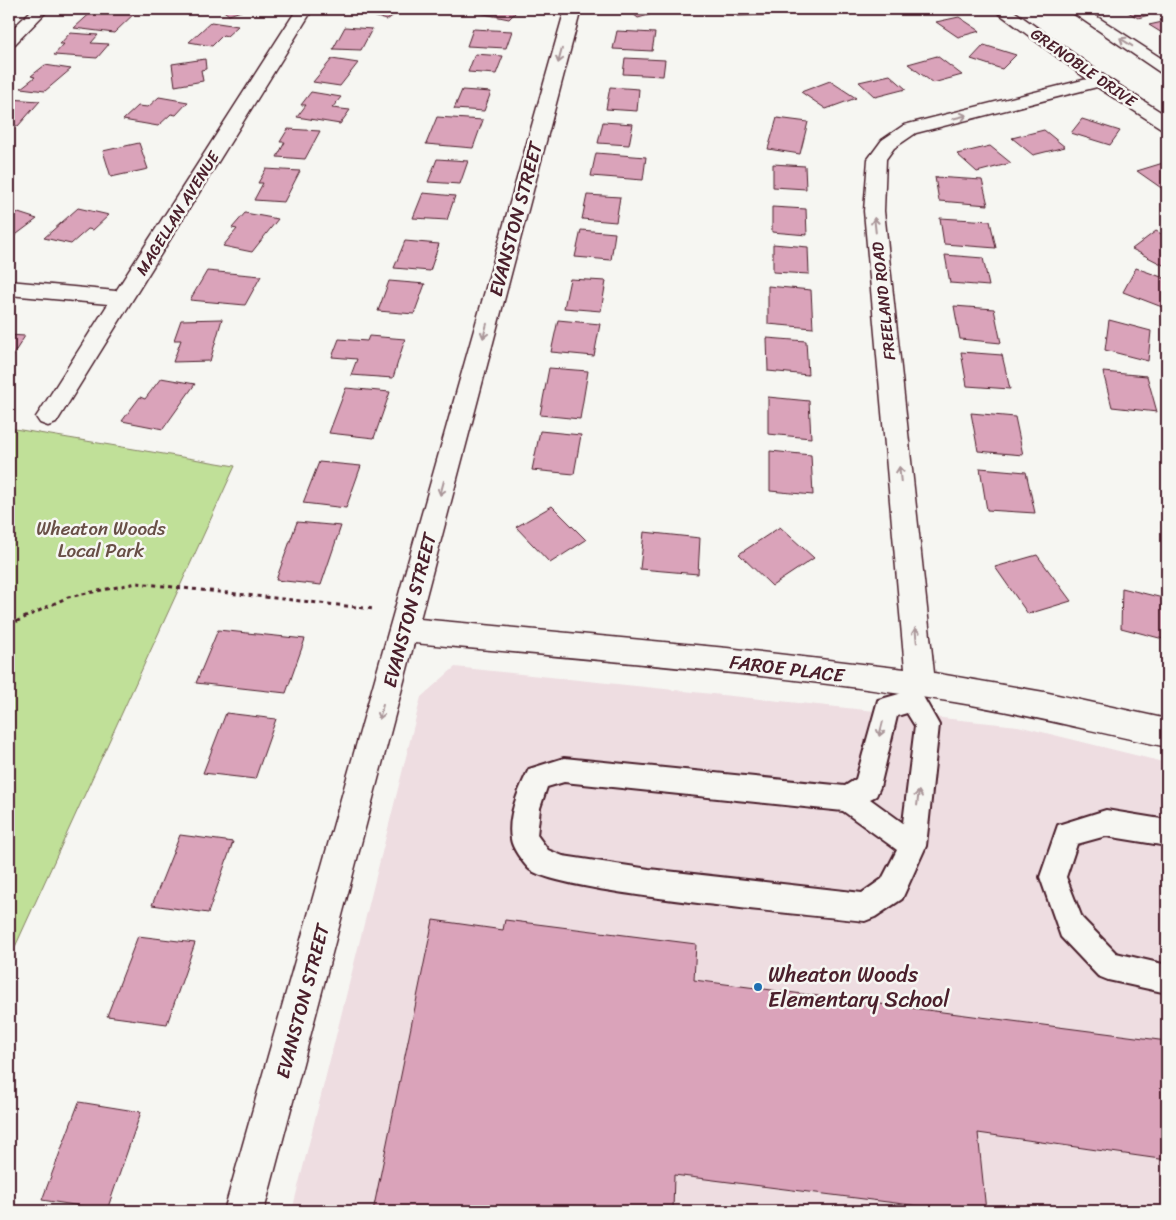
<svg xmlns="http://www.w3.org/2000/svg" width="1176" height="1220" font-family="Sriracha,sans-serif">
<rect width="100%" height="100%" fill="#f6f6f2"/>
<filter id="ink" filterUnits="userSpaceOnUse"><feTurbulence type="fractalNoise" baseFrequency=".02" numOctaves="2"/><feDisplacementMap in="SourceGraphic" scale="10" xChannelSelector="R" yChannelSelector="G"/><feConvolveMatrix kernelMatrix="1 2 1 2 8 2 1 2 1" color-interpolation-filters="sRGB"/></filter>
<g filter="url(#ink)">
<path fill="#eedde1" d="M 455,667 L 1018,726 L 1167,763 L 1167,1211 L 292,1211 L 421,697 Z"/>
<path fill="#c0e098" stroke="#858062" d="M 9,428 L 235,466 L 9,960 Z"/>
<path fill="#daa3ba" stroke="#4a1f2b" d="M 95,9 L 139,9 L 114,33 L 74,28 Z
M 221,9 L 247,9 L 229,15 Z
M 353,9 L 402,9 L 387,20 L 351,10 Z
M 483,9 L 519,9 L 509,19 L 479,13 Z
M 627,9 L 665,9 L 667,10 L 638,18 Z
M 688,9 L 721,9 L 721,10 L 688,11 Z
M 735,9 L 769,9 L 771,15 L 737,16 Z
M 1123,9 L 1152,9 L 1159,12 L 1138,18 Z
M 959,17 L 980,31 L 958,37 L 936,22 Z
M 1167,21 L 1167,36 L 1149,25 Z
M 211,22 L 238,26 L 227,36 L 223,35 L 212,46 L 189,42 Z
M 345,27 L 372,29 L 361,50 L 333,49 Z
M 473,29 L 512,31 L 506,48 L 467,46 Z
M 617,31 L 655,33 L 652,51 L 613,49 Z
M 70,33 L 98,35 L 91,43 L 109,44 L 97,58 L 54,55 L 64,44 L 60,44 Z
M 984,45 L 1016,55 L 1002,69 L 971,59 Z
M 475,54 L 503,56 L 496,74 L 468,72 Z
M 937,56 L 962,75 L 933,83 L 908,64 Z
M 625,58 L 665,60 L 663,76 L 623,74 Z
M 205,59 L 206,69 L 201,70 L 203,81 L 175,86 L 172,64 Z
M 332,59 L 358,63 L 340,86 L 313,82 Z
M 45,65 L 71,69 L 45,91 L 21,88 L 35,77 L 31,76 Z
M 890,75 L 906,89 L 875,97 L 859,82 Z
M 830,81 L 856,98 L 826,109 L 801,92 Z
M 610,87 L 639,89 L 637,111 L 606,109 Z
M 462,90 L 491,92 L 484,111 L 454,109 Z
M 311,92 L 341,97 L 332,108 L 350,110 L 340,124 L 297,117 L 306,105 L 301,105 Z
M 159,97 L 188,102 L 176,115 L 171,114 L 158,126 L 123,120 L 138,106 L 148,107 Z
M 9,99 L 40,101 L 18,126 L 9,126 Z
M 437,117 L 483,120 L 473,148 L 426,144 Z
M 777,118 L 808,122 L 800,154 L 768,149 Z
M 1082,119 L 1120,131 L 1110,145 L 1071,133 Z
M 603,122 L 633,124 L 629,145 L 598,143 Z
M 288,129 L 320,131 L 305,159 L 277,157 L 285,142 L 280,142 Z
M 1044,130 L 1065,147 L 1033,155 L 1012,138 Z
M 139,143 L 148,169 L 111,177 L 103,151 Z
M 990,146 L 1011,163 L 977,172 L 957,154 Z
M 596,153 L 646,157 L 643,180 L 591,176 Z
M 437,159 L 468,161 L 460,184 L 428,182 Z
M 1163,163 L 1167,165 L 1167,192 L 1137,171 Z
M 773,164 L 805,166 L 806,189 L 773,187 Z
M 266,169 L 300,171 L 284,202 L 254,200 L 263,183 L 258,183 Z
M 935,177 L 982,180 L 988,205 L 939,201 Z
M 423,193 L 455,196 L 447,220 L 413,218 Z
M 587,195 L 620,197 L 616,222 L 582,219 Z
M 772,207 L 806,209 L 807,235 L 772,232 Z
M 78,208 L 109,215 L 93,230 L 88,229 L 71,244 L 44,238 Z
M 9,210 L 37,219 L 9,240 Z
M 245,213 L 278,219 L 252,252 L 223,246 L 237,229 L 232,228 Z
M 940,218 L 990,221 L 996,248 L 944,244 Z
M 581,230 L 615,233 L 611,260 L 575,257 Z
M 1156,231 L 1167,237 L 1167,267 L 1132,249 Z
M 405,241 L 439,244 L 430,271 L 394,268 Z
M 773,244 L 808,247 L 809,274 L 773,272 Z
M 945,255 L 983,258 L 989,286 L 950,283 Z
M 1136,268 L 1167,279 L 1167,297 L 1162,307 L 1123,292 Z
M 207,271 L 261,276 L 245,305 L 190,300 Z
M 570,279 L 606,281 L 601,311 L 564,308 Z
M 389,281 L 425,284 L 414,314 L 378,311 Z
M 768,286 L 811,290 L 813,328 L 768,324 Z
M 954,306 L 994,309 L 1001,343 L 960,339 Z
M 222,319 L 210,361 L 173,362 L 181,340 L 174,340 L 181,320 Z
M 558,320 L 600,324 L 594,356 L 551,352 Z
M 1109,320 L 1151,331 L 1148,361 L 1105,350 Z
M 9,335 L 25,336 L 9,361 Z
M 369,336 L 405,339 L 393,378 L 351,375 L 357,359 L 332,357 L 339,339 L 367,341 Z
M 767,338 L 806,341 L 808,375 L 768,371 Z
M 961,352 L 1002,355 L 1010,389 L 967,386 Z
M 549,368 L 588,371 L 580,419 L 540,415 Z
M 1103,372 L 1147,376 L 1157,412 L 1112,407 Z
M 161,378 L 195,384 L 163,429 L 122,421 L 140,397 L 145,399 Z
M 346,388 L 390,392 L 374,438 L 329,433 Z
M 768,397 L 809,401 L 811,438 L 768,434 Z
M 971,413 L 1015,417 L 1023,455 L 978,451 Z
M 540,431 L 581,435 L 574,474 L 532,470 Z
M 770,451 L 811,455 L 813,495 L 770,491 Z
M 319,462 L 361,466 L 346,508 L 303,503 Z
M 980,468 L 1026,472 L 1035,513 L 987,510 Z
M 552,506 L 586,540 L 550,563 L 516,527 Z
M 297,522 L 341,526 L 321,585 L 276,580 Z
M 780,527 L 814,558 L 772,586 L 739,554 Z
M 644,532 L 700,538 L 698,574 L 640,569 Z
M 1037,555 L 1071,601 L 1028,614 L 995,567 Z
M 1122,588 L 1167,599 L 1167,640 L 1121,628 Z
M 218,630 L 305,639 L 286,693 L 196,683 Z
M 226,713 L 276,719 L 255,779 L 203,773 Z
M 180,835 L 233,842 L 208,913 L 152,905 Z
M 433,920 L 503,930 L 505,920 L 696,944 L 694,980 L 1167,1041 L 1167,1160 L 978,1133 L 986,1211 L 935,1211 L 935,1208 L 674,1175 L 673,1211 L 373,1211 Z
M 138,936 L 195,943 L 167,1024 L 107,1016 Z
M 79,1102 L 141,1112 L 107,1210 L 42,1200 Z"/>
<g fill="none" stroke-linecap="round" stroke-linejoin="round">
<g stroke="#4a1f2b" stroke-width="4">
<path id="lane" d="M 913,690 L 921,693 L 939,725 L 926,846 L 902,899 L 875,917 L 865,921 C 815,915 552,893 528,868 C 522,861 512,848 511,839 C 507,816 519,789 529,769 L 564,758 L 845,786 L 856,779 L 878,700 ZM 907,713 L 915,726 L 903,823 L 870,799 L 876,796 L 880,787 L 897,716 ZM 564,782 L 843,811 L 897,850 L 882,879 L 862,893 L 649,869 L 563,856 L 548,850 L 537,835 L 540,808 L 547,787 Z
M 1106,810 L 1167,820 L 1167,846 L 1106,836 L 1077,844 L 1066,877 L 1082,918 L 1116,953 L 1167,965 L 1167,993 L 1108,980 L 1098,976 L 1061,937 L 1040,877 L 1058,825 Z"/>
</g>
<g stroke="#4a1f2b" stroke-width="3">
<path id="street" d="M 33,9 L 49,9 L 15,44 L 9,46 L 9,32 Z
M 297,9 L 313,9 L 56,423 L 48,426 L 40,423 L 36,417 L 40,411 L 108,304 L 9,295 L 9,281 L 116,291 Z
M 565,9 L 581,9 L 420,619 L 727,648 L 905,669 L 864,211 L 868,159 L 882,140 L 904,125 L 1087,79 L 993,9 L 1011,9 L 1106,77 L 1167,116 L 1167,129 L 1161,128 L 1097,87 L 916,133 L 894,148 L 886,159 L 884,211 L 934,673 L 1044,692 L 1167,719 L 1167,747 C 1096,732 1026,714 954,702 C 775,673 594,660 414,643 L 264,1211 L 224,1211 Z
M 1067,9 L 1085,9 L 1167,62 L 1167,74 L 1161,73 Z"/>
</g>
<path stroke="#4a1f2b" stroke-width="3" stroke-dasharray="4 4" stroke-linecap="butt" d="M 9,625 L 68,597 L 137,583 L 374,609"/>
<use href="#lane" fill="#f6f6f2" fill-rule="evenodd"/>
<use href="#street" fill="#f6f6f2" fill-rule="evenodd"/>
</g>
<defs><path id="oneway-shaft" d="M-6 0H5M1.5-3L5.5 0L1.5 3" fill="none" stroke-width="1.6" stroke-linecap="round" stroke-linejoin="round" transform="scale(1.25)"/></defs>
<g stroke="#a99598">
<use href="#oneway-shaft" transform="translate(1126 42) rotate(-147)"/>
<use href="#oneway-shaft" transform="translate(560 56) rotate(105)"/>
<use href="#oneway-shaft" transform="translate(960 117) rotate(-14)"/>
<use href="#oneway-shaft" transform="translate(875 225) rotate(-96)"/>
<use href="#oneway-shaft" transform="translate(485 331) rotate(105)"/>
<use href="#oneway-shaft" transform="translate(900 474) rotate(-96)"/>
<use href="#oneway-shaft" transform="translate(442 488) rotate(105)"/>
<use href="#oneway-shaft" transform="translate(916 635) rotate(-96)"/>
<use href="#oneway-shaft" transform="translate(381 712) rotate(105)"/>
<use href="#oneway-shaft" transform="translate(881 729) rotate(104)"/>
<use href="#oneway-shaft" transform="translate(918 798) rotate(-83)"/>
</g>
</g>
<circle fill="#1f6fb2" stroke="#f6f6f2" stroke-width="2" cx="758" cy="987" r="5"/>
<g text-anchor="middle" stroke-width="5" stroke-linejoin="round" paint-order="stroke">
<g font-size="16" fill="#4a1f2b" stroke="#f6f6f2">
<text transform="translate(1084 67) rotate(35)" y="6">GRENOBLE DRIVE</text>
<text transform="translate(177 213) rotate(-58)" y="6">MAGELLAN AVENUE</text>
<text transform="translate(883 301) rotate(-96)" y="6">FREELAND ROAD</text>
</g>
<g font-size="19" fill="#4a1f2b" stroke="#f6f6f2">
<text transform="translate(515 219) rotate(-75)" y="7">EVANSTON STREET</text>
<text transform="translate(409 610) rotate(-75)" y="7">EVANSTON STREET</text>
<text transform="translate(787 668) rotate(7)" y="7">FAROE PLACE</text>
<text transform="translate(302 1001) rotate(-75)" y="7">EVANSTON STREET</text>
</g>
<g font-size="19" fill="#684f46" stroke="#f6f6f2">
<text x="101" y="535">Wheaton Woods<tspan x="101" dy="22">Local Park</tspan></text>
</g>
<g font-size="22" fill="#4a1f2b" stroke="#f6f6f2" text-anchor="start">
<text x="768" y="982">Wheaton Woods<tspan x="768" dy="25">Elementary School</tspan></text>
</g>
</g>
<rect width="1176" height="1220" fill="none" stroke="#f6f6f2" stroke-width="30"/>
<rect x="15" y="15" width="1146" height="1190" fill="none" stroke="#4a1f2b" stroke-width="2" filter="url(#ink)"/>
</svg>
